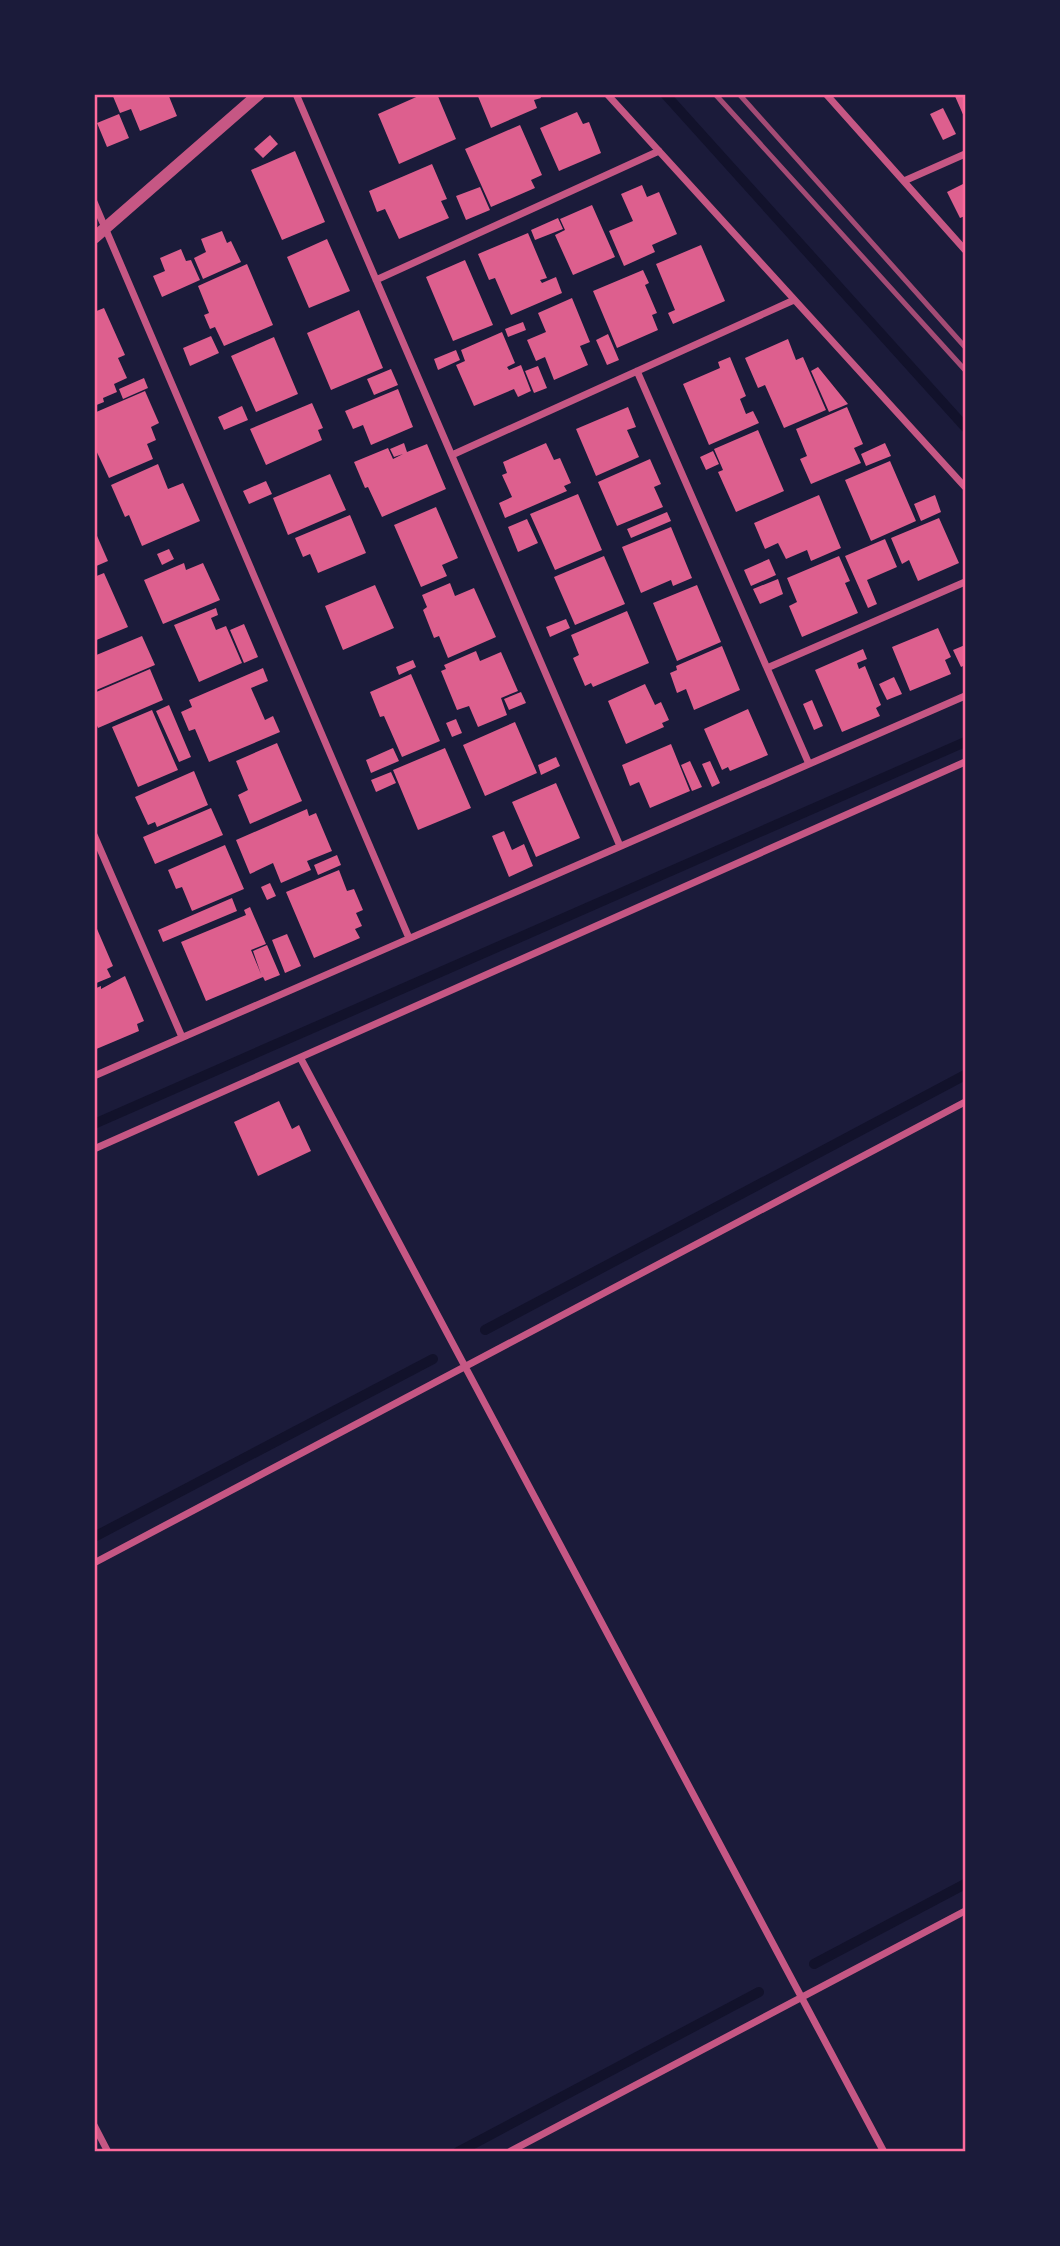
<svg xmlns="http://www.w3.org/2000/svg" width="1060" height="2246" font-family="'Public Sans',sans-serif">
<rect width="100%" height="100%" fill="#1b1b3a"/>
<g fill="none" stroke-linecap="round" stroke-linejoin="round">
<path stroke="#12122b" stroke-width="10" d="M 665,94 L 965,427
M 94,1124 L 965,742
M 485,1330 L 965,1075
M 94,1537 L 433,1359
M 814,1964 L 965,1884
M 458,2152 L 759,1992"/>
</g>
<path fill="#dd5f8e" d="M 112,94 L 168,94 L 177,116 L 140,131 L 131,109 L 120,113 Z
M 423,94 L 437,94 L 456,139 L 399,164 L 378,114 Z
M 477,94 L 539,94 L 541,98 L 534,100 L 537,108 L 491,128 Z
M 954,94 L 965,94 L 965,119 Z
M 943,108 L 956,134 L 943,140 L 930,114 Z
M 577,112 L 583,124 L 589,122 L 601,153 L 559,171 L 540,128 Z
M 119,114 L 129,138 L 107,147 L 97,123 Z
M 520,125 L 542,175 L 531,180 L 535,188 L 491,207 L 465,149 Z
M 270,135 L 278,144 L 263,158 L 254,149 Z
M 295,151 L 325,222 L 282,240 L 251,170 Z
M 432,164 L 447,199 L 441,201 L 449,218 L 399,239 L 385,209 L 377,212 L 369,191 Z
M 965,183 L 965,216 L 960,218 L 947,192 Z
M 642,185 L 647,197 L 659,192 L 677,234 L 652,245 L 655,252 L 624,266 L 609,231 L 633,221 L 621,194 Z
M 480,187 L 490,210 L 466,220 L 456,196 Z
M 592,205 L 615,257 L 573,275 L 555,235 L 565,230 L 560,219 Z
M 558,218 L 563,229 L 535,240 L 531,230 Z
M 222,231 L 227,243 L 231,241 L 241,262 L 203,279 L 194,258 L 206,252 L 201,239 Z
M 528,233 L 547,278 L 540,280 L 542,283 L 556,277 L 562,293 L 511,315 L 495,278 L 489,280 L 478,254 Z
M 327,239 L 350,291 L 309,308 L 287,257 Z
M 701,245 L 725,301 L 673,324 L 668,313 L 675,310 L 656,264 Z
M 181,249 L 186,261 L 191,260 L 200,280 L 162,297 L 153,276 L 165,271 L 160,258 Z
M 465,260 L 493,325 L 453,341 L 426,277 Z
M 247,264 L 273,325 L 224,346 L 215,327 L 210,329 L 204,315 L 209,313 L 198,286 Z
M 643,270 L 649,283 L 645,285 L 657,313 L 652,315 L 658,330 L 617,348 L 593,291 Z
M 572,298 L 590,342 L 580,346 L 588,365 L 554,380 L 545,357 L 536,361 L 527,340 L 546,332 L 538,313 Z
M 104,308 L 125,355 L 118,358 L 127,378 L 114,384 L 117,392 L 103,398 L 104,402 L 94,406 L 94,312 Z
M 359,310 L 383,368 L 331,390 L 307,333 Z
M 523,322 L 526,330 L 508,337 L 505,329 Z
M 502,332 L 515,363 L 507,367 L 509,370 L 521,365 L 531,391 L 518,397 L 514,389 L 474,406 L 456,365 L 465,361 L 461,350 Z
M 608,334 L 619,360 L 607,365 L 596,340 Z
M 211,336 L 219,353 L 190,366 L 183,348 Z
M 274,337 L 298,394 L 256,412 L 231,356 Z
M 788,339 L 796,360 L 803,357 L 826,410 L 784,428 L 765,385 L 758,388 L 745,358 Z
M 456,350 L 460,360 L 438,370 L 434,359 Z
M 730,357 L 746,396 L 740,399 L 746,414 L 753,411 L 759,423 L 709,445 L 683,384 L 720,368 L 718,362 Z
M 538,366 L 547,388 L 534,393 L 525,371 Z
M 818,367 L 848,404 L 829,412 L 811,371 Z
M 391,369 L 398,385 L 374,395 L 367,379 Z
M 144,378 L 148,388 L 123,399 L 119,389 Z
M 398,389 L 413,427 L 371,445 L 363,425 L 353,429 L 345,411 Z
M 145,391 L 159,423 L 151,427 L 156,440 L 147,444 L 153,459 L 109,478 L 94,446 L 94,413 Z
M 312,403 L 323,428 L 318,430 L 322,440 L 266,465 L 250,429 Z
M 242,406 L 248,420 L 224,430 L 218,417 Z
M 628,407 L 636,427 L 627,430 L 639,457 L 596,476 L 576,429 Z
M 847,407 L 863,444 L 854,448 L 861,463 L 811,484 L 800,459 L 807,456 L 796,429 Z
M 758,430 L 784,491 L 736,512 L 718,472 L 723,470 L 714,449 Z
M 404,443 L 407,452 L 427,444 L 446,489 L 382,517 L 368,487 L 365,488 L 354,462 L 388,448 L 393,459 L 403,454 L 394,457 L 390,449 Z
M 546,443 L 554,460 L 560,458 L 571,483 L 564,486 L 567,491 L 505,518 L 499,503 L 512,497 L 502,475 L 507,473 L 503,462 Z
M 885,443 L 891,456 L 866,466 L 861,454 Z
M 713,451 L 719,464 L 706,470 L 700,457 Z
M 650,459 L 661,484 L 654,487 L 663,507 L 617,526 L 598,482 Z
M 890,461 L 916,521 L 871,541 L 845,480 Z
M 158,464 L 168,489 L 183,483 L 200,521 L 142,546 L 129,515 L 125,517 L 111,485 Z
M 330,474 L 346,510 L 288,535 L 273,498 Z
M 266,481 L 272,494 L 249,504 L 243,491 Z
M 578,494 L 602,550 L 555,570 L 530,514 Z
M 819,495 L 841,548 L 811,561 L 807,550 L 786,559 L 778,543 L 765,549 L 754,523 Z
M 935,495 L 941,512 L 921,521 L 914,504 Z
M 436,507 L 458,558 L 442,565 L 447,576 L 421,587 L 394,525 Z
M 667,512 L 671,521 L 631,538 L 627,529 Z
M 350,515 L 366,553 L 318,573 L 310,554 L 303,557 L 295,538 Z
M 939,518 L 959,563 L 918,581 L 909,560 L 902,564 L 891,538 Z
M 527,519 L 538,543 L 518,552 L 508,527 Z
M 671,527 L 692,578 L 673,586 L 671,580 L 641,593 L 622,547 Z
M 94,529 L 108,561 L 94,567 Z
M 885,539 L 897,567 L 867,580 L 877,604 L 868,608 L 845,556 Z
M 169,549 L 174,559 L 162,565 L 157,554 Z
M 604,556 L 625,604 L 575,625 L 554,577 Z
M 839,556 L 850,581 L 845,583 L 858,613 L 802,637 L 789,606 L 797,602 L 787,578 Z
M 769,559 L 776,575 L 751,586 L 744,570 Z
M 184,563 L 186,570 L 203,563 L 220,600 L 163,624 L 144,580 Z
M 104,573 L 128,627 L 94,641 L 94,577 Z
M 778,579 L 783,594 L 760,604 L 753,589 Z
M 450,583 L 455,596 L 474,588 L 496,637 L 448,658 L 439,636 L 434,638 L 423,610 L 427,607 L 422,595 Z
M 375,585 L 394,628 L 343,650 L 325,606 Z
M 697,585 L 721,642 L 677,661 L 653,603 Z
M 216,608 L 218,615 L 211,618 L 216,630 L 226,626 L 242,663 L 199,682 L 174,625 Z
M 627,611 L 649,663 L 593,687 L 591,683 L 585,686 L 573,658 L 579,655 L 571,635 Z
M 566,619 L 570,628 L 550,637 L 546,627 Z
M 244,624 L 258,657 L 244,663 L 230,630 Z
M 938,628 L 951,657 L 945,660 L 951,674 L 910,691 L 892,647 Z
M 142,636 L 155,665 L 94,691 L 94,656 Z
M 965,645 L 965,665 L 961,667 L 953,650 Z
M 722,646 L 740,690 L 694,710 L 686,689 L 677,693 L 670,673 L 677,670 L 676,666 Z
M 863,649 L 867,659 L 857,663 L 859,669 L 865,666 L 881,705 L 876,708 L 880,716 L 842,732 L 815,670 Z
M 476,651 L 480,661 L 501,652 L 518,691 L 501,698 L 507,715 L 478,727 L 469,706 L 457,710 L 441,671 L 446,669 L 444,665 Z
M 413,660 L 416,667 L 399,675 L 396,667 Z
M 263,668 L 268,681 L 251,688 L 265,720 L 273,716 L 280,732 L 209,762 L 195,729 L 189,731 L 181,712 L 192,707 L 189,700 Z
M 150,669 L 163,700 L 98,728 L 94,719 L 94,693 Z
M 411,674 L 440,741 L 402,757 L 384,716 L 380,717 L 370,692 Z
M 894,677 L 902,694 L 887,700 L 879,684 Z
M 645,684 L 655,705 L 661,702 L 669,720 L 662,723 L 664,727 L 626,744 L 608,701 Z
M 521,692 L 526,703 L 509,710 L 504,699 Z
M 812,700 L 823,726 L 814,730 L 803,704 Z
M 169,705 L 191,757 L 179,762 L 156,711 Z
M 748,709 L 768,755 L 730,771 L 728,767 L 722,770 L 704,729 Z
M 152,710 L 178,770 L 138,787 L 112,727 Z
M 456,719 L 462,733 L 452,737 L 446,723 Z
M 515,722 L 537,773 L 485,796 L 463,745 Z
M 277,743 L 302,801 L 250,824 L 238,795 L 248,790 L 236,761 Z
M 671,744 L 690,791 L 650,808 L 639,782 L 630,786 L 622,765 Z
M 393,748 L 399,761 L 371,773 L 366,760 Z
M 445,748 L 471,808 L 418,830 L 393,770 Z
M 556,757 L 560,766 L 541,775 L 538,765 Z
M 690,761 L 702,787 L 692,791 L 681,765 Z
M 710,761 L 720,783 L 712,787 L 702,764 Z
M 194,771 L 208,805 L 157,827 L 155,822 L 148,825 L 135,797 Z
M 391,772 L 396,783 L 376,792 L 371,780 Z
M 556,783 L 580,838 L 536,857 L 512,802 Z
M 211,808 L 223,835 L 155,864 L 143,837 Z
M 307,809 L 309,816 L 316,813 L 332,851 L 307,861 L 311,870 L 281,883 L 273,863 L 250,874 L 236,840 Z
M 504,831 L 512,850 L 524,844 L 533,866 L 509,877 L 492,836 Z
M 225,845 L 244,889 L 192,911 L 182,887 L 176,889 L 168,870 Z
M 337,855 L 341,865 L 318,875 L 314,865 Z
M 339,870 L 347,891 L 354,889 L 363,910 L 356,913 L 362,926 L 355,929 L 360,938 L 314,958 L 286,892 Z
M 270,883 L 276,896 L 267,900 L 261,887 Z
M 232,898 L 237,911 L 163,942 L 158,930 Z
M 250,907 L 266,944 L 251,950 L 261,974 L 253,951 L 267,945 L 280,975 L 265,981 L 263,977 L 206,1001 L 181,942 L 246,915 L 244,910 Z
M 94,922 L 113,966 L 107,969 L 111,977 L 94,984 Z
M 287,934 L 301,966 L 285,973 L 272,940 Z
M 125,976 L 144,1021 L 137,1024 L 139,1031 L 94,1050 L 94,989 L 101,986 L 101,989 Z
M 279,1101 L 292,1129 L 299,1125 L 311,1151 L 258,1176 L 234,1122 Z"/>
<g fill="none" stroke-linecap="round" stroke-linejoin="round">
<path stroke="#c65784" stroke-width="7" d="M 296,94 L 620,846
M 607,94 L 965,487
M 826,94 L 965,250
M 904,181 L 965,154
M 94,202 L 409,938
M 376,280 L 659,151
M 637,371 L 809,764
M 452,455 L 794,300
M 767,668 L 965,582
M 94,835 L 182,1037
M 301,1059 L 884,2152
M 94,1076 L 965,696
M 94,1149 L 965,762
M 94,1563 L 965,1102
M 94,2125 L 108,2152
M 509,2152 L 965,1911"/>
<path stroke="#c65784" stroke-width="12" d="M 94,238 L 259,94"/>
<path stroke="#a44b75" stroke-width="5" d="M 715,94 L 965,370
M 739,94 L 965,347"/>
</g>
<rect width="1060" height="2246" fill="none" stroke="#1b1b3a" stroke-width="192"/>
<rect x="96" y="96" width="868" height="2054" fill="none" stroke="#ff6b9d" stroke-width="2.5"/>
</svg>
